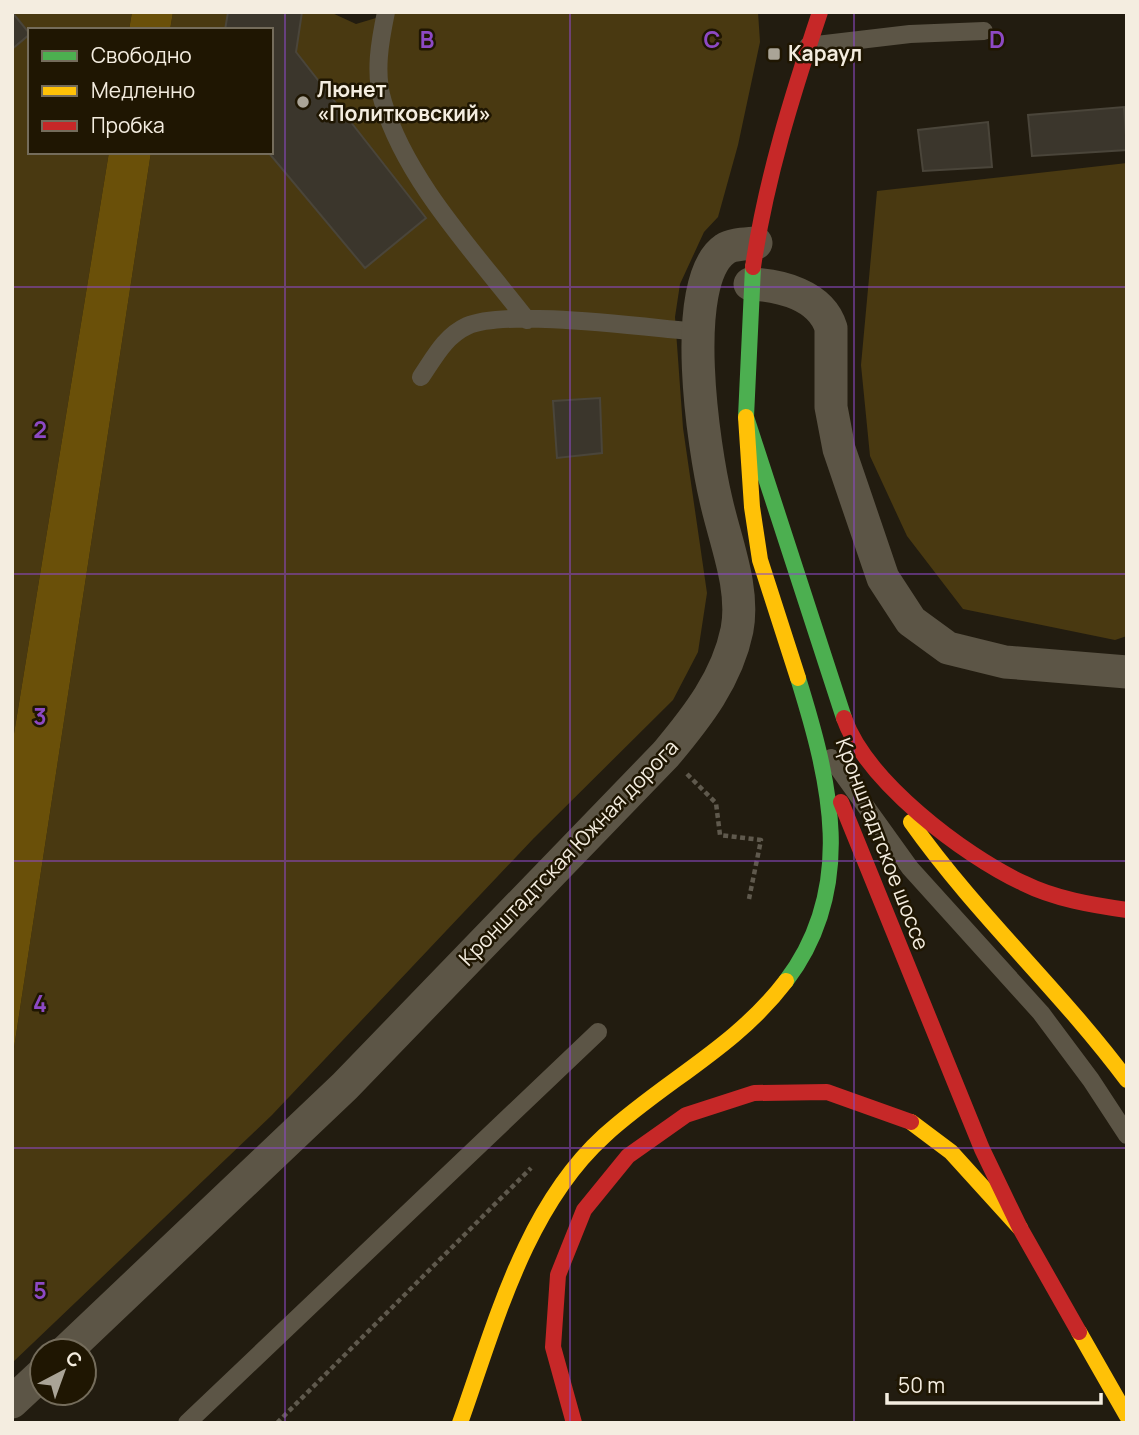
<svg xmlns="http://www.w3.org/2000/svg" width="1139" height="1435" font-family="Manrope,sans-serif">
<rect width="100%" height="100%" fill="#221c10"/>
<path fill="#493911" d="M 13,12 L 132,12 L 129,30 L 30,30 L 30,34 Z
M 173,12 L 330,12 L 356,24 L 396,12 L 758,12 L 760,42 L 738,145 L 718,217 L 704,232 L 680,284 L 675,317 L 683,428 L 707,593 L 698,652 L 673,700 L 533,839 L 272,1115 L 12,1363 L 12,1061 L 151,152 L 271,152 L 271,30 L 170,30 Z
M 30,35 L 30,152 L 109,152 L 12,746 L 12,49 Z
M 1127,163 L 1127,636 L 1115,640 L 963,609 L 907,536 L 870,456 L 861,365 L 877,191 Z"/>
<path fill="#6a5009" d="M 132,12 L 173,12 L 170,30 L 129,30 Z
M 109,152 L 151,152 L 12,1061 L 12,746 Z"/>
<path fill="#3b362c" stroke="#4a453a" stroke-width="2" d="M 12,12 L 30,34 L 12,49 Z
M 228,12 L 302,12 L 296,52 L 426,218 L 365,268 L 268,152 L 271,152 L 271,30 L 225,30 Z
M 1124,107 L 1127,150 L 1032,156 L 1028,115 Z
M 988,122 L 992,167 L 923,171 L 918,130 Z
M 600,398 L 602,453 L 557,458 L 553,401 Z"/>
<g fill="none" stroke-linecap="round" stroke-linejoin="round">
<path stroke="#5f594d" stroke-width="4.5" stroke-dasharray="5 3.5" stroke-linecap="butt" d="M 687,774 L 716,803 L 720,835 L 761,840 L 749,899
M 277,1423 L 531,1168"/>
<path stroke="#5c5546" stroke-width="18" d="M 386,12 C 380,41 374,73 383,102 C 406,181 477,255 527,320
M 808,46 L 910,34 L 984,31
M 421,377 C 434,358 445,336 467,326 C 507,308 649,328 699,332
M 831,758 L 910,868 L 1041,1013 L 1091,1080 L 1127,1135
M 187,1423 L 598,1032"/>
<path stroke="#5c5546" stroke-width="33" d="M 750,284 C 780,285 821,295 831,328 L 831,407 L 839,449 L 883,578 L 911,621 L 948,648 L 1005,662 L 1127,672
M 66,1351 L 345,1086 L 666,754 C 697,717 727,679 737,630 C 745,588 725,541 716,500 C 704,450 678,281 725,249 C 732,244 747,244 756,243
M 12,1402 L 42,1374"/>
<path stroke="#4caf50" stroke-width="16" d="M 753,267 L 746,417 L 844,718
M 786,981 C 857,887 830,781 798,678"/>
<path stroke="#ffc107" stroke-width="16" d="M 746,417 L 752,507 L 760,560 L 798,678
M 911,822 C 976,914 1060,990 1127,1080
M 911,1122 L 951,1152 L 1020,1228
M 1079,1332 L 1127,1416
M 460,1423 C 495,1325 525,1208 604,1136 C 664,1081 736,1047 786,981"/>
<path stroke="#c62828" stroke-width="16" d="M 753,267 C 766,179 792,96 820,12
M 844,718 C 866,781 963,855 1023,883 C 1055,899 1092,905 1127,910
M 841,802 L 982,1149 L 1020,1228 L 1079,1332
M 574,1423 L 553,1347 L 558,1275 L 584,1210 L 628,1156 L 686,1115 L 754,1093 L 827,1092 L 911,1122"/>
</g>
<path fill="none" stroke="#8d49c4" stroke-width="2" stroke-opacity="0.55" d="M 285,12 L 285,1423M 570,12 L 570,1423M 854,12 L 854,1423M 12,287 L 1127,287M 12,574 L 1127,574M 12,861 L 1127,861M 12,1148 L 1127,1148"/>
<g fill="#aaa497" stroke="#1f1602" stroke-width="2.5">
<rect x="767" y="47" width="14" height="14" rx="3.5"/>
<circle cx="303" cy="102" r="7"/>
</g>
<g text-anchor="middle" stroke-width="5" stroke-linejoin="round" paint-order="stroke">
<g font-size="21" font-weight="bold" fill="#f4ede0" stroke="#1f1602" text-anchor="start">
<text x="788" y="61">Караул</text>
<text x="317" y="97">Люнет<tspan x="317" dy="24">«Политковский»</tspan></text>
</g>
<g font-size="21" fill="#f4ede0" stroke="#1f1602">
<text transform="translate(882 844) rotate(69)" y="7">Кронштадтское шоссе</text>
<text transform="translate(569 853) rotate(-46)" y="7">Кронштадтская Южная дорога</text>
</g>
</g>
<g font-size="23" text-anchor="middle" font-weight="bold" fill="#8d49c4" stroke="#1f1602" stroke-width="5" stroke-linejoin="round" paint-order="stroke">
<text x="427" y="48">B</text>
<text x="712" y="48">C</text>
<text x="997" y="48">D</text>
<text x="40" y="438">2</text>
<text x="40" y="725">3</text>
<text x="40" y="1012">4</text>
<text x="40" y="1299">5</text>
</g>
<rect width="1139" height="1435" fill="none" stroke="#f4ede0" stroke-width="28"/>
<rect x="28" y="28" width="245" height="126" fill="#1f1602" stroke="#746c5b" stroke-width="2"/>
<rect x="42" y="51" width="35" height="10" fill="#4caf50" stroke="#746c5b" stroke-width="2"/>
<text x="91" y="63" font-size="21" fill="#f4ede0">Свободно</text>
<rect x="42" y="86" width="35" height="10" fill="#ffc107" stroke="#746c5b" stroke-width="2"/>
<text x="91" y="98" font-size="21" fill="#f4ede0">Медленно</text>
<rect x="42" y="121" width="35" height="10" fill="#c62828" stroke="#746c5b" stroke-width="2"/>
<text x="91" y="133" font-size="21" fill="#f4ede0">Пробка</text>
<g transform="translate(63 1372) rotate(41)"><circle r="33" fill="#1f1602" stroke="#746c5b" stroke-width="2"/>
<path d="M0-5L12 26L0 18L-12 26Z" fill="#aaa497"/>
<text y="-10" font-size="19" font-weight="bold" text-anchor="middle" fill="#f4ede0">С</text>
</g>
<path d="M887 1393v10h214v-10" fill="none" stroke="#f4ede0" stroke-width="3.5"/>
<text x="898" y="1393" font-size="21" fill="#f4ede0" stroke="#1f1602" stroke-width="5" paint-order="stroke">50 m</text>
</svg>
